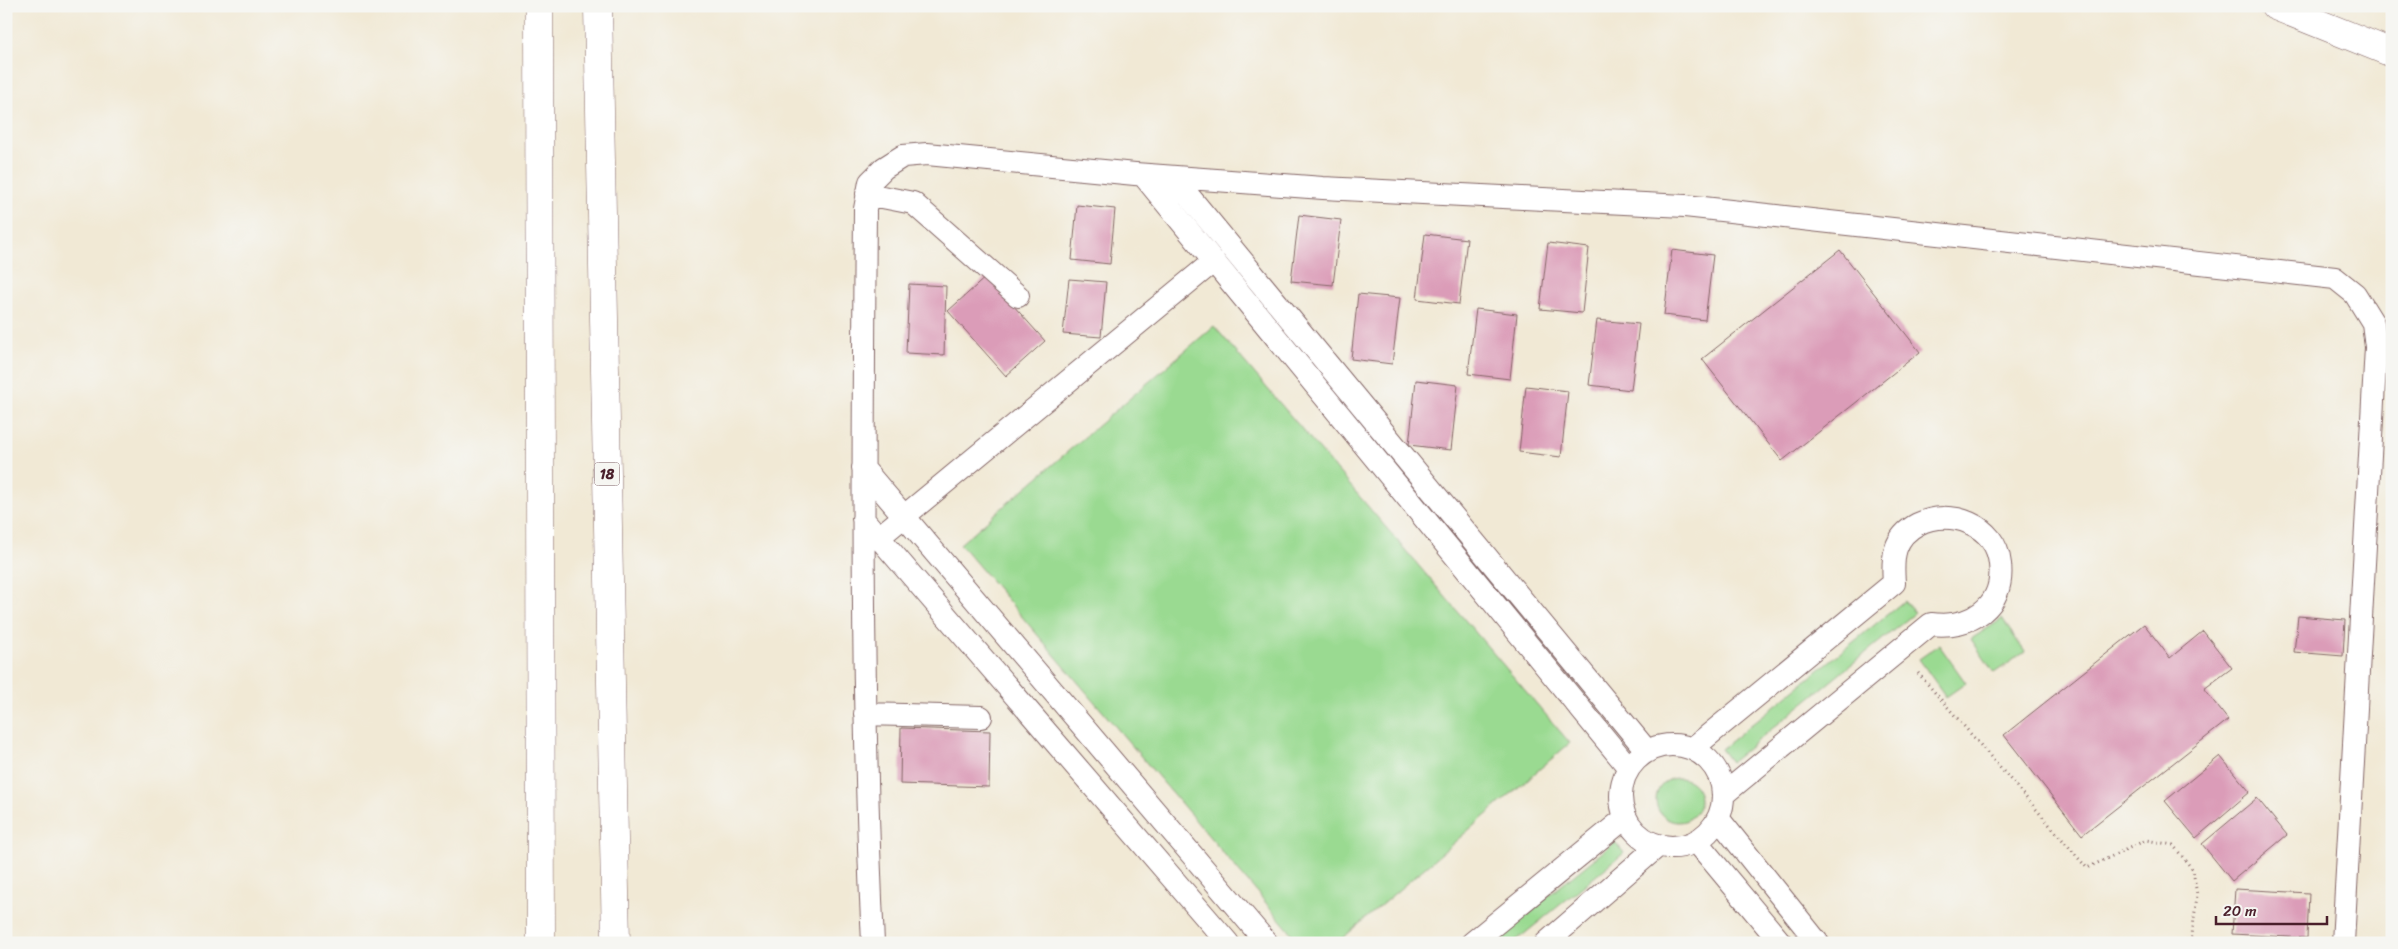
<svg xmlns="http://www.w3.org/2000/svg" width="2398" height="949" font-family="Sriracha,sans-serif">
<rect width="100%" height="100%" fill="#f6f6f2"/>
<filter id="ink" filterUnits="userSpaceOnUse"><feTurbulence type="fractalNoise" baseFrequency=".02" numOctaves="2"/><feDisplacementMap in="SourceGraphic" scale="10" xChannelSelector="R" yChannelSelector="G"/><feConvolveMatrix kernelMatrix="1 2 1 2 8 2 1 2 1" color-interpolation-filters="sRGB"/></filter>
<filter id="wash" filterUnits="userSpaceOnUse"><feTurbulence type="fractalNoise" baseFrequency=".0096" numOctaves="4" result="noise"/><feDisplacementMap in="SourceGraphic" scale="20" xChannelSelector="R" yChannelSelector="G"/><feGaussianBlur stdDeviation="1.12" result="paint"/><feColorMatrix in="noise" values="0 0 0 0 0 0 0 0 0 0 0 0 0 0 0 0 0 1.4 0 .05"/><feComposite in="paint" operator="in"/></filter>
<g filter="url(#wash)">
<rect width="100%" height="100%" fill="#f1e9d5"/>
<path fill="#9ada91" stroke="#727c5e" d="M 1214,326 L 1570,743 L 1337,943 L 1300,943 L 960,544 Z
M 1904,601 L 1915,613 L 1731,762 L 1721,749 Z
M 2002,619 L 2025,652 L 1994,673 L 1971,639 Z
M 1939,645 L 1966,683 L 1946,697 L 1919,659 Z
M1656 800a22 22 0 1 1 44 0a22 22 0 1 1-44 0Z
M 1615,842 L 1624,853 L 1513,943 L 1490,943 Z"/>
<g id="blocks">
<path fill="#db9cb8" d="M 1077,205 L 1115,209 L 1110,264 L 1072,260 Z
M 1299,215 L 1341,220 L 1333,285 L 1291,281 Z
M 1425,234 L 1467,239 L 1459,304 L 1417,299 Z
M 1548,243 L 1589,248 L 1582,313 L 1540,309 Z
M 1672,250 L 1713,255 L 1705,320 L 1664,315 Z
M 1840,250 L 1920,352 L 1782,461 L 1702,359 Z
M 987,276 L 1045,341 L 1006,376 L 948,311 Z
M 1069,279 L 1106,282 L 1101,337 L 1063,334 Z
M 909,284 L 946,286 L 944,355 L 906,353 Z
M 1358,294 L 1400,298 L 1392,364 L 1351,359 Z
M 1476,309 L 1517,314 L 1510,379 L 1468,374 Z
M 1597,320 L 1639,324 L 1631,390 L 1589,385 Z
M 1416,380 L 1458,385 L 1451,450 L 1409,445 Z
M 1526,386 L 1568,391 L 1561,457 L 1519,452 Z
M 2298,616 L 2345,620 L 2343,656 L 2294,652 Z
M 2144,624 L 2170,658 L 2203,631 L 2232,668 L 2204,689 L 2228,720 L 2082,835 L 2004,735 Z
M 901,728 L 990,731 L 989,787 L 900,784 Z
M 2220,756 L 2250,792 L 2196,838 L 2165,801 Z
M 2257,798 L 2287,835 L 2232,881 L 2202,844 Z
M 2235,889 L 2309,893 L 2307,938 L 2232,934 Z"/>
</g>
</g>
<g filter="url(#ink)">
<use href="#blocks" fill-opacity="0" stroke="#846666" stroke-width="1"/>
<g fill="none" stroke-linecap="round" stroke-linejoin="round">
<g stroke="#846666" stroke-width="24">
<path id="service" d="M 1143,175 L 1629,768
M 1173,177 L 1647,751
M 867,194 L 913,203 L 1018,296
M 863,468 L 1267,943
M 863,519 L 1228,943
M 879,537 L 1214,261
M 865,714 L 981,717
M1621 796a51 51 0 1 1 102 0a51 51 0 1 1-102 0Z
M 1693,748 L 1894,583 C 1892,558 1893,537 1918,524 C 1950,508 1996,524 2000,564 C 2005,607 1970,629 1931,624 L 1724,794
M 1718,818 L 1818,943
M 1696,841 L 1781,943
M 873,943 C 861,698 863,454 865,209 L 870,182 L 884,168 L 903,156 L 927,154 L 1135,174 L 1323,188 L 1685,206 L 2335,278 L 2355,294 L 2373,323 L 2376,347 L 2343,943
M 1472,943 L 1625,818
M 1546,943 L 1658,846"/>
</g>
<g stroke="#846666" stroke-width="29">
<path id="trunk" d="M 539,6 L 541,943
M 598,6 L 616,943
M 2275,6 L 2392,53"/>
</g>
<path stroke="#846666" stroke-width="3" stroke-dasharray="1 4" stroke-linecap="butt" d="M 1918,673 L 2087,868 L 2146,840 L 2173,845 L 2193,870 L 2197,895 L 2191,943"/>
<use href="#service" stroke="#fff" stroke-width="22"/>
<use href="#trunk" stroke="#fff" stroke-width="28"/>
</g>
</g>
<g text-anchor="middle" stroke-width="4" stroke-linejoin="round" paint-order="stroke">
<rect fill="#f6f6f2" stroke="#7e6067" stroke-width="1" x="594.5" y="462.5" width="25" height="23" rx="4"/>
<g font-size="14" font-weight="bold" fill="#4a1f2b">
<text x="607" y="479">18</text>
</g>
</g>
<rect width="2398" height="949" fill="none" stroke="#f6f6f2" stroke-width="25"/>
<path d="M2216 916v8h111v-8" fill="none" stroke="#4a1f2b" stroke-width="2.5"/>
<text x="2223" y="916" font-size="15" fill="#4a1f2b" stroke="#f6f6f2" stroke-width="4" paint-order="stroke">20 m</text>
</svg>
